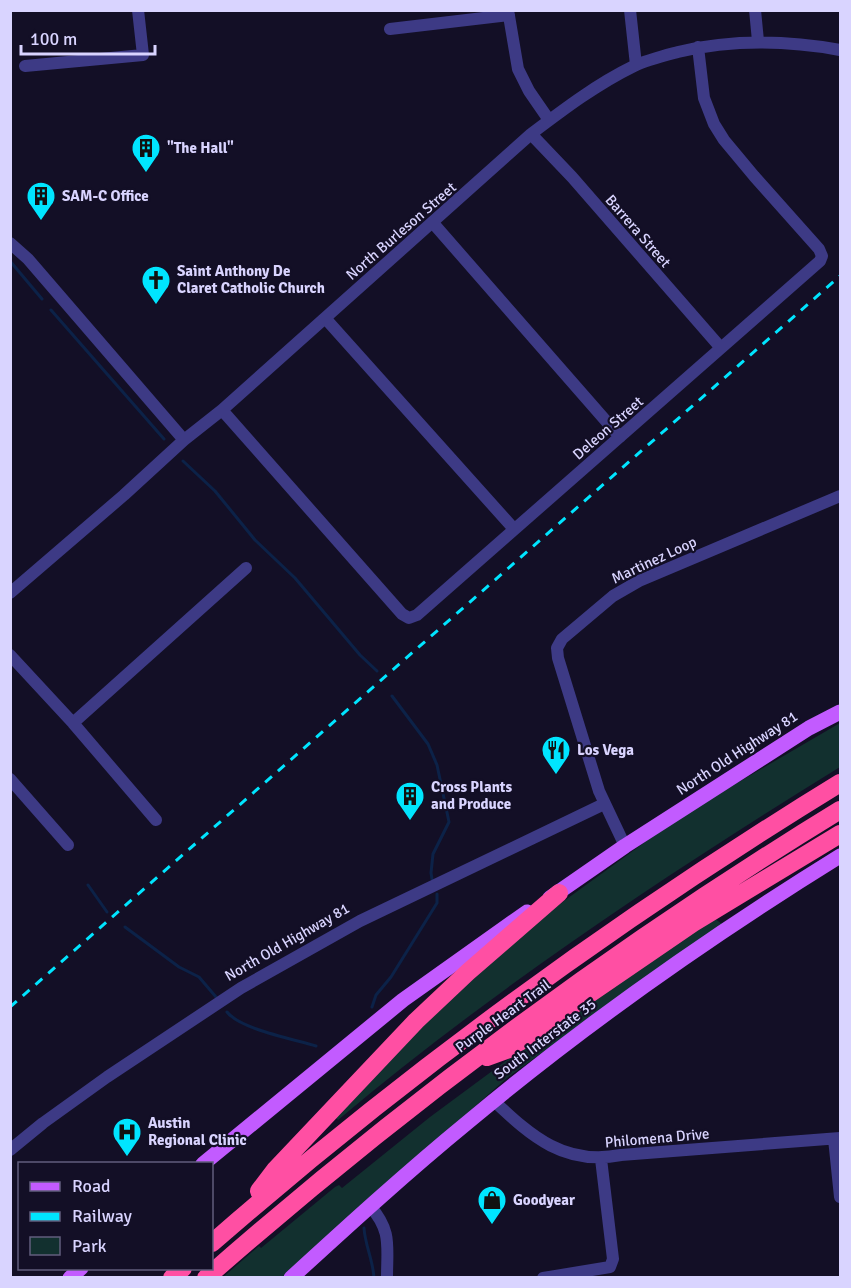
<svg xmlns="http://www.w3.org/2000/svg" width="851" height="1288" font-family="Signika,sans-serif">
<rect width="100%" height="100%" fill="#130f26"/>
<path fill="#12302f" d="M 840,723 L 840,767 C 667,874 495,988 338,1120 L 334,1116 L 375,1070 L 535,922 L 652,837 L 708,800 Z
M 840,849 L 665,964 L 507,1078 L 283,1277 L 222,1278 L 259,1246 L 261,1248 L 335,1187 L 339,1185 L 342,1188 L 430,1117 L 503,1063 L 583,1005 L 714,918 L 722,924 Z"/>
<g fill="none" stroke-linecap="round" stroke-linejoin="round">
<path stroke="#0c2248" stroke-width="3" d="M 10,261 L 42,299
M 51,310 L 164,439
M 183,461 L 215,491 L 255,540 L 295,578 L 360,655 L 377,671
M 392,696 L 428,744 L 437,765 L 449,822 L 433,854 L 431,873 L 432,879
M 88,885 L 107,912
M 125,927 L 179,967 L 199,977 L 216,997
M 372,1007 L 376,995 L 391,977 L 437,903 L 437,894
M 227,1012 C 240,1029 293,1039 316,1046
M 364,1228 C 365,1245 373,1260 374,1278"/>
<path stroke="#3d3a85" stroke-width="12" d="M 508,10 L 518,69 L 529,91 L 549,120
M 630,10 L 636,65
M 755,10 L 758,41
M 390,29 L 509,15
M 25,66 L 143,55 L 138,10
M 531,134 L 572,177 L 721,348
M 433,223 L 620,437
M 10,243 L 28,259 L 184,440
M 325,318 L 514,529
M 222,410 L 402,614 L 409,618 L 417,615 L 820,261 L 822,256 L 819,249 L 754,176 L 724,140 L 714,124 L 704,98 L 698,47
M 10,593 L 124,495 L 184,440 L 222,410 L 531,134 C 564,109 597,84 634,66 C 647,60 663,56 678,52 C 733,39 785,40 840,50
M 10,655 L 73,723 L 156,820
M 73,723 L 246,568
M 10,779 L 68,845
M 625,846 L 599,791 L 558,658 L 557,648 L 562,639 L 613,596 L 639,581 L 840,496
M 494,1101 C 532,1137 565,1166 621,1155 L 840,1138
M 834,1139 L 840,1197
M 10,1150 L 43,1123 L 107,1077 L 241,988 L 360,921 L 604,804
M 370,1206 C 392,1231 387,1246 387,1278
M 543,1278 L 610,1267 L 613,1259 L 601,1159"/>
<path stroke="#c25bff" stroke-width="15" d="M 550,898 L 625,846 L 809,728 L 840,712
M 203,1164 L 403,1000 L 527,912
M 70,1278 L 81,1268
M 291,1278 C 349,1225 407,1172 468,1122 C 585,1024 711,936 840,856"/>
<path stroke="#ff4fa3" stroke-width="18" d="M 487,1057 L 509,1049 L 693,923 L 840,834
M 259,1191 L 275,1170 L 416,1021 L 468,972 L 559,893
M 212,1243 C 408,1072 618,919 840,783
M 172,1278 L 183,1268
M 206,1278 C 404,1104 616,947 840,810"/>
<path stroke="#00e5ff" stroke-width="3" stroke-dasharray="9 8" stroke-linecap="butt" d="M 10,1007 L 840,276"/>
</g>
<defs>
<g id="building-pin" transform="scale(1.5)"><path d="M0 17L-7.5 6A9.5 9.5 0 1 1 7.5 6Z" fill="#00e5ff" stroke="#130f26"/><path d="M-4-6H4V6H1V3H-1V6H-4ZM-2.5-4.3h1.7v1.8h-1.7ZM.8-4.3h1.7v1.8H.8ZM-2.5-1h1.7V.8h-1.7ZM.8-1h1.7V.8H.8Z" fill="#111"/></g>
<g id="church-pin" transform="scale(1.5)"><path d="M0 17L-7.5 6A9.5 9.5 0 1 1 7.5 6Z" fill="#00e5ff" stroke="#130f26"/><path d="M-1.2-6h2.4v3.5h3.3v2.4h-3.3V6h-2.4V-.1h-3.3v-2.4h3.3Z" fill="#111"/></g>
<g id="restaurant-pin" transform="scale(1.5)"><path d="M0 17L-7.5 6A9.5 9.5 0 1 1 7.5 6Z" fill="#00e5ff" stroke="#130f26"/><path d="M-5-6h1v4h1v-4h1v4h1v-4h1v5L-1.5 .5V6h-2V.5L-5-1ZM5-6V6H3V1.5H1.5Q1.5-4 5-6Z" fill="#111"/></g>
<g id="hospital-pin" transform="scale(1.5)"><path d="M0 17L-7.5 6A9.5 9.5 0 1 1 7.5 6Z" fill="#00e5ff" stroke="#130f26"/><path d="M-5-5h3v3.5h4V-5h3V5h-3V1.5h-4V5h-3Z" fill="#111"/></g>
<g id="shop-pin" transform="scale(1.5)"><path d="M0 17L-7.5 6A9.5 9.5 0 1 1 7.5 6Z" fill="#00e5ff" stroke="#130f26"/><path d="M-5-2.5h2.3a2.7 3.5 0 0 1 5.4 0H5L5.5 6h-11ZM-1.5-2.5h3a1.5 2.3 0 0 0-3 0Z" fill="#111"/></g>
</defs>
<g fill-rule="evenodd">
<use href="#building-pin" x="146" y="148"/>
<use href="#building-pin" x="41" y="196"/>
<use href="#church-pin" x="156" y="280"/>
<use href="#restaurant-pin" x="556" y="750"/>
<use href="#building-pin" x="410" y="796"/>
<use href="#hospital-pin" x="127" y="1132"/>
<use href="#shop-pin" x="492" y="1200"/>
</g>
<g text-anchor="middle" stroke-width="4.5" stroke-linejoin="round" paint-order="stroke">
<g font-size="15" font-weight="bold" fill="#d9d4ff" stroke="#130f26" text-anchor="start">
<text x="167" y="153">"The Hall"</text>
<text x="62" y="201">SAM-C Office</text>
<text x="177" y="276">Saint Anthony De<tspan x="177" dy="17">Claret Catholic Church</tspan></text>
<text x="577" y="755">Los Vega</text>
<text x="431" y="792">Cross Plants<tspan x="431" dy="17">and Produce</tspan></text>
<text x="148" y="1128">Austin<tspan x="148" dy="17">Regional Clinic</tspan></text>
<text x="513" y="1205">Goodyear</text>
</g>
<g font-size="15" fill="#d9d4ff" stroke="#130f26">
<text transform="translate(401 231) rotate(-41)" y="5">North Burleson Street</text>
<text transform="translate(638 231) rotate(49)" y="5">Barrera Street</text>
<text transform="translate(608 428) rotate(-41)" y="5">Deleon Street</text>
<text transform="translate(654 560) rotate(-25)" y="5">Martinez Loop</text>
<text transform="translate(737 753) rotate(-33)" y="5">North Old Highway 81</text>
<text transform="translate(287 942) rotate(-30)" y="5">North Old Highway 81</text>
<text transform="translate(503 1016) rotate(-36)" y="5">Purple Heart Trail</text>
<text transform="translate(545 1039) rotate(-37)" y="5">South Interstate 35</text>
<text transform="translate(657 1138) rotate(-5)" y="5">Philomena Drive</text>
</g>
</g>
<rect width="851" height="1288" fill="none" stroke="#d9d4ff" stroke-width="24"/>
<rect x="18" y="1162" width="195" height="108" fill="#130f26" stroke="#625e7d" stroke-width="1.5"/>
<rect x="30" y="1182" width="30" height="9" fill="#c25bff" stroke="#625e7d" stroke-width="1.5"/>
<text x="72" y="1192" font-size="18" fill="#d9d4ff">Road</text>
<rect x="30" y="1212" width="30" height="9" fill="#00e5ff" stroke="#625e7d" stroke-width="1.5"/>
<text x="72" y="1222" font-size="18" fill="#d9d4ff">Railway</text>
<rect x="30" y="1237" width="30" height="18" fill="#12302f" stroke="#625e7d" stroke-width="1.5"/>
<text x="72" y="1252" font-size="18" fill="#d9d4ff">Park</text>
<path d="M21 45v9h134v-9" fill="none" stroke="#d9d4ff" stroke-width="3"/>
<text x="30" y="45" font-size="18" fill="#d9d4ff" stroke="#130f26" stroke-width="4.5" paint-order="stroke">100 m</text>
</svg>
